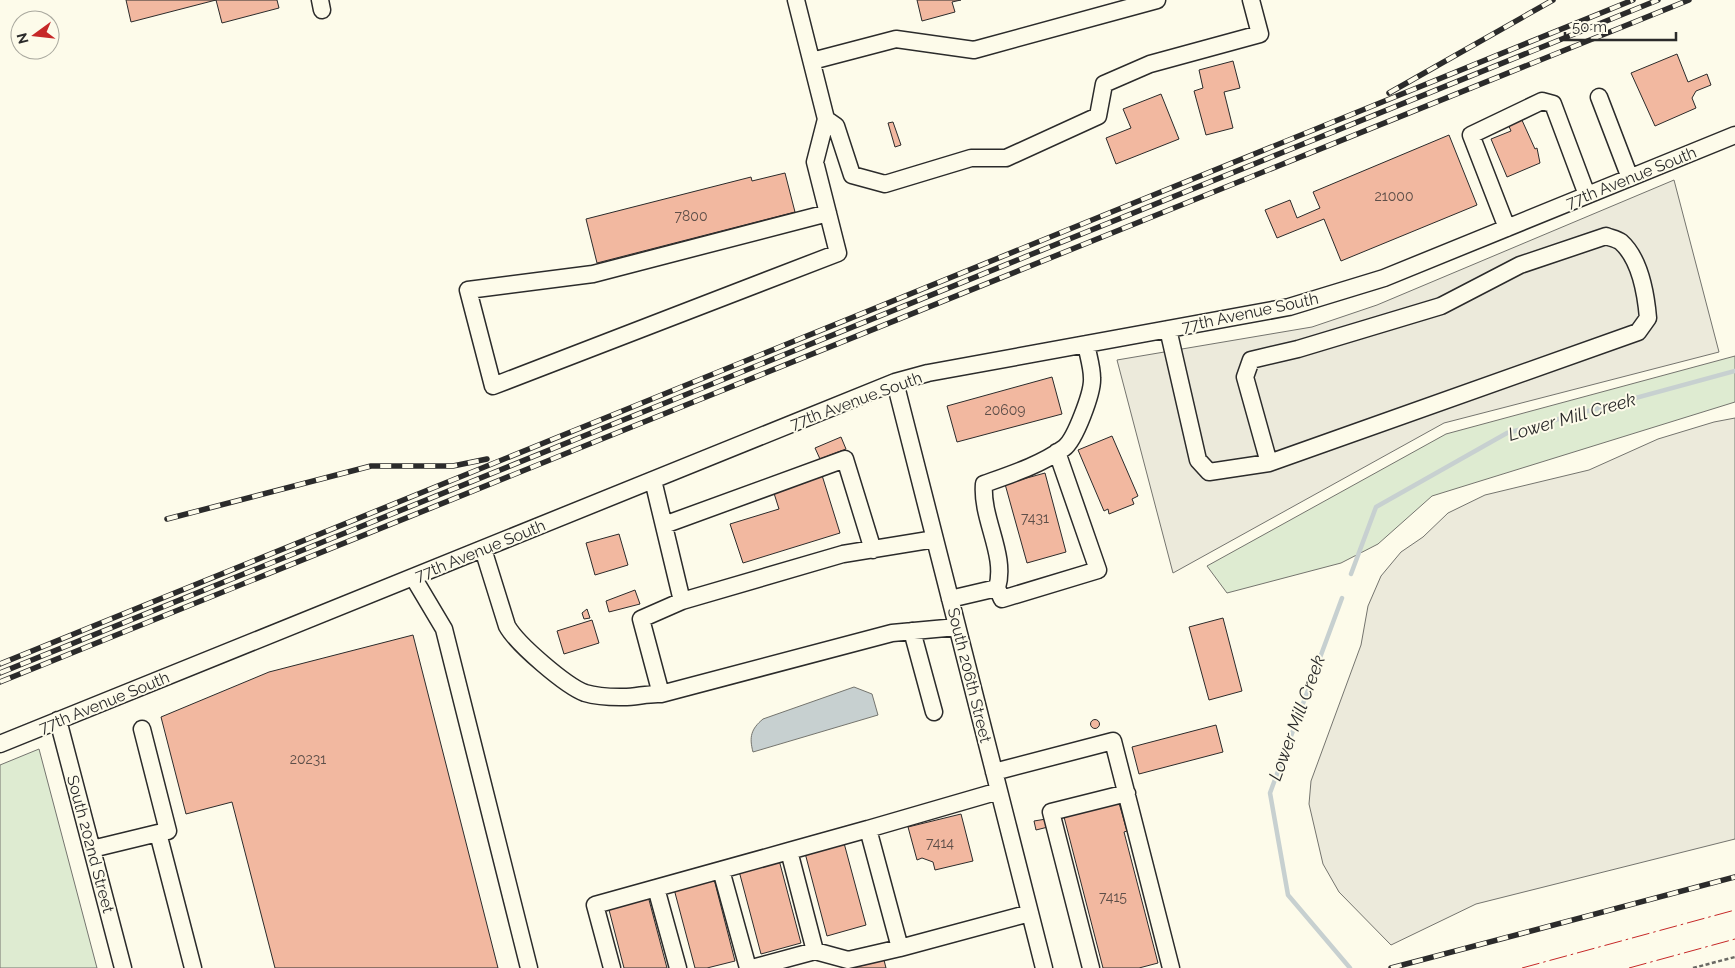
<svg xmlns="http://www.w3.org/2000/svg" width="1735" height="968" font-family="Raleway,sans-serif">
<rect width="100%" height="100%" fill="#fdfbea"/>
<path fill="#deebd1" stroke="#74746e" d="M 1735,356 L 1735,402 L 1432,496 L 1378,544 L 1341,563 L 1227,593 L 1207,566 L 1446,434 Z
M 39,749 L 97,968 L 0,968 L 0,765 Z"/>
<path fill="#eceadb" stroke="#74746e" d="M 1674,180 L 1719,352 L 1444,423 L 1173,573 L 1117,360 L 1312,327 L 1377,305 Z
M 1735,418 L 1735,839 L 1476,904 L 1391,945 L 1339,892 L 1323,864 L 1309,804 L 1311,781 L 1361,645 L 1368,606 L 1381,576 L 1401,552 L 1423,537 L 1448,513 L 1485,495 L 1589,470 L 1658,439 L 1714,422 Z"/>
<path fill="#c7d0d0" stroke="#74746e" d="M 854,687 L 872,694 L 878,715 L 753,752 C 749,737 751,729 763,719 Z"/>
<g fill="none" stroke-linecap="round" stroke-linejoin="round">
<path stroke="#c7d0d0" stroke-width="4.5" d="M 1351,574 L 1376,507 L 1507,433 L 1735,371
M 1342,598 L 1270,793 L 1288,895 L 1350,968"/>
</g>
<path fill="#f2b8a0" stroke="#2b2b2b" d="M 126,0 L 277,0 L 279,8 L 222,23 L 216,0 L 131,22 Z
M 917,0 L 961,0 L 952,2 L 955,12 L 922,21 Z
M 1677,54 L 1688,82 L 1707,74 L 1711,85 L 1696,91 L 1692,98 L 1696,108 L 1655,126 L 1631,73 Z
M 1233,61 L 1240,88 L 1224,92 L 1233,128 L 1206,135 L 1194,91 L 1203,88 L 1199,70 Z
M 1161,94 L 1179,139 L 1116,164 L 1106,138 L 1131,128 L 1123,109 Z
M 1521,118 L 1535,149 L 1537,148 L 1540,163 L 1507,177 L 1491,139 L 1511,131 L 1508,124 Z
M 893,122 L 901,145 L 895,147 L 888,123 Z
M 1449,135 L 1477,205 L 1341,261 L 1324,219 L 1277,238 L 1265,210 L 1290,200 L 1297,218 L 1320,208 L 1313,192 Z
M 785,173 L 795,212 L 597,263 L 586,219 L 751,177 L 752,181 Z
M 1052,377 L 1062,414 L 957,442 L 947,406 Z
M 1112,436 L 1138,496 L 1132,499 L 1134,504 L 1109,514 L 1108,509 L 1104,511 L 1078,450 Z
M 841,437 L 846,449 L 820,459 L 815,448 Z
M 821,472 L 840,533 L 743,563 L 730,524 L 779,509 L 772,487 Z
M 1045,473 L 1066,552 L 1027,563 L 1005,484 Z
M 619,534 L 628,565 L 595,575 L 586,543 Z
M 635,590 L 640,604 L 609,612 L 606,601 Z
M 587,609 L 590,618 L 584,619 L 582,613 Z
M 1223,618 L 1242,691 L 1209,700 L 1189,627 Z
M 592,620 L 599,643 L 564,654 L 557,631 Z
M 413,635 L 498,968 L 275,968 L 232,802 L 186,814 L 161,717 L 269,672 Z
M1090.5 724a4.5 4.5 0 1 1 9 0a4.5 4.5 0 1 1-9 0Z
M 1216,725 L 1223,752 L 1139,774 L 1132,747 Z
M 1119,803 L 1127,831 L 1124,832 L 1158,963 L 1139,968 L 1103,968 L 1064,817 Z
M 961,814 L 973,861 L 935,870 L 933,862 L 922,858 L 917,860 L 908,827 Z
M 1046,819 L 1048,827 L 1036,830 L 1034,821 Z
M 844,843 L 866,925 L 827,936 L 805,853 Z
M 779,860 L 801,943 L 761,954 L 739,871 Z
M 714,879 L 735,961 L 707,968 L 695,968 L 674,889 Z
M 648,896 L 667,968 L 624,968 L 608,906 Z
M 884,960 L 886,968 L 852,968 Z"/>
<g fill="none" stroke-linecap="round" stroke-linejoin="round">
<g stroke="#2b2b2b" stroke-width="19">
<path id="minor" d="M 320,0 L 322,10
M 796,0 L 826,119 L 815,162 L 838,253 L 493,386 L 468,290 L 593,274 L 828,213
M 812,61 L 896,39 L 974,50 L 1157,0
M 1599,97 L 1630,178
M 826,119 L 836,126 L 852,175 L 885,184 L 971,158 L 1006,158 L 1098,116 L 1104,84 L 1150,64 L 1260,34 L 1251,0
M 1507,228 L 1471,135 L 1542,101 L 1553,104 L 1587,195
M 1168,329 L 1198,460 L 1209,472 L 1269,463 L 1638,332 L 1648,318 C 1646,295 1640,259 1621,242 C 1617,239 1611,238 1606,236 L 1520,265 L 1441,306 L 1298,349 L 1251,360 L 1245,377 L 1269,463
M 895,382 L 1044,968
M 1057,452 L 1098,570 L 1002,599 L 997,588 C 1007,555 981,519 984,484 C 1012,474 1040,465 1064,448 C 1075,440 1093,392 1092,378 C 1092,367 1088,355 1086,344
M 653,480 L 682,601 L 843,554 L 935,539
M 664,525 L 845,459 L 873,550
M 483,549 L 507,626 C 517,644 566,686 585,693 C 595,696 609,697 620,697 C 634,698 647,693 661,694
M 413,577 L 444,629 L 529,968
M 950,599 L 997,588
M 682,601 L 641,619 L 661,694 L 892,633 L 957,627
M 912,631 L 934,712
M 58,720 L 123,968
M 142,729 L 168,831 L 158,833
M 0,744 L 895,382 L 928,373 L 1289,307 L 1384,278 L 1735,135
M 994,772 L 1113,741 L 1171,968
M 999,791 L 868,829 L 900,948 L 1030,913
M 868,829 L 789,851 L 815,951 L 848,960 L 900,948
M 92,849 L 158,833 L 193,968
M 721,870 L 748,968
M 656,888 L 678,968
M 612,968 L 595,905 L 789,851
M 752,968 L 815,951
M 1091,968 L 1051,812 L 1127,793"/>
</g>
<path stroke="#6a6964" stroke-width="2.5" stroke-dasharray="4 2.5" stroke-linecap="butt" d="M 1693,968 L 1735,957"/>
<use href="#minor" stroke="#fdfbea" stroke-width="16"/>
<g stroke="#2b2b2b" stroke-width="5.5">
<path id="rail" d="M 1389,93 L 1553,0
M 167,519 L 371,466 L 453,466 L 487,459
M 0,664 L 1633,0
M 0,673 L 1658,0
M 0,682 L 1689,0
M 1391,968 L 1735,877"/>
</g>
<use href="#rail" stroke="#fdfbea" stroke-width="4" stroke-dasharray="11" stroke-linecap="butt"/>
<path stroke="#c62828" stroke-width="1" stroke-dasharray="18 4 2.5 4" stroke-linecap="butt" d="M 1522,968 L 1735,910
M 1629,968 L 1735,939"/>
</g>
<g text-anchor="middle" stroke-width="4" stroke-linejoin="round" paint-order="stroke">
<g font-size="14" fill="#5d4e48">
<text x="1394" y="201">21000</text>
<text x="691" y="221">7800</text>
<text x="1005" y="415">20609</text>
<text x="1035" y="523">7431</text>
<text x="308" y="764">20231</text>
<text x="940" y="848">7414</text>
<text x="1113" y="902">7415</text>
</g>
<g font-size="16" fill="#2b2b2b" stroke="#fdfbea">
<text transform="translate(1631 177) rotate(-22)" y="6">77th Avenue South</text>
<text transform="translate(1250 312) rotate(-12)" y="6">77th Avenue South</text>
<text transform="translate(856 400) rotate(-20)" y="6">77th Avenue South</text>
<text transform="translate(480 550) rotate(-22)" y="6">77th Avenue South</text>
<text transform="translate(970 675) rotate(76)" y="6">South 206th Street</text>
<text transform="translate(104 702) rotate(-22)" y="6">77th Avenue South</text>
<text transform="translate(91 844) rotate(75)" y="6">South 202nd Street</text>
</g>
<g font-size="18" font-style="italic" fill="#2b2b2b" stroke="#fdfbea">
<text transform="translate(1572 417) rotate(-16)" y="6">Lower Mill Creek</text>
<text transform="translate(1297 718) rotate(-70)" y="6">Lower Mill Creek</text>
</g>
</g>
<g transform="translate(35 35) rotate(255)"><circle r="24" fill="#fdfbea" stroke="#a9a89e"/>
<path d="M0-4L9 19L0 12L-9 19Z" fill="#c62828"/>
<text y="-8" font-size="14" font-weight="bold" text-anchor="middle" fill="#2b2b2b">N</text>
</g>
<path d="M1565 32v8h111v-8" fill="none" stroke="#2b2b2b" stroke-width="2.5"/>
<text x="1572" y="32" font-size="15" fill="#2b2b2b" stroke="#fdfbea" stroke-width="4" paint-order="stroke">50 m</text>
</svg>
